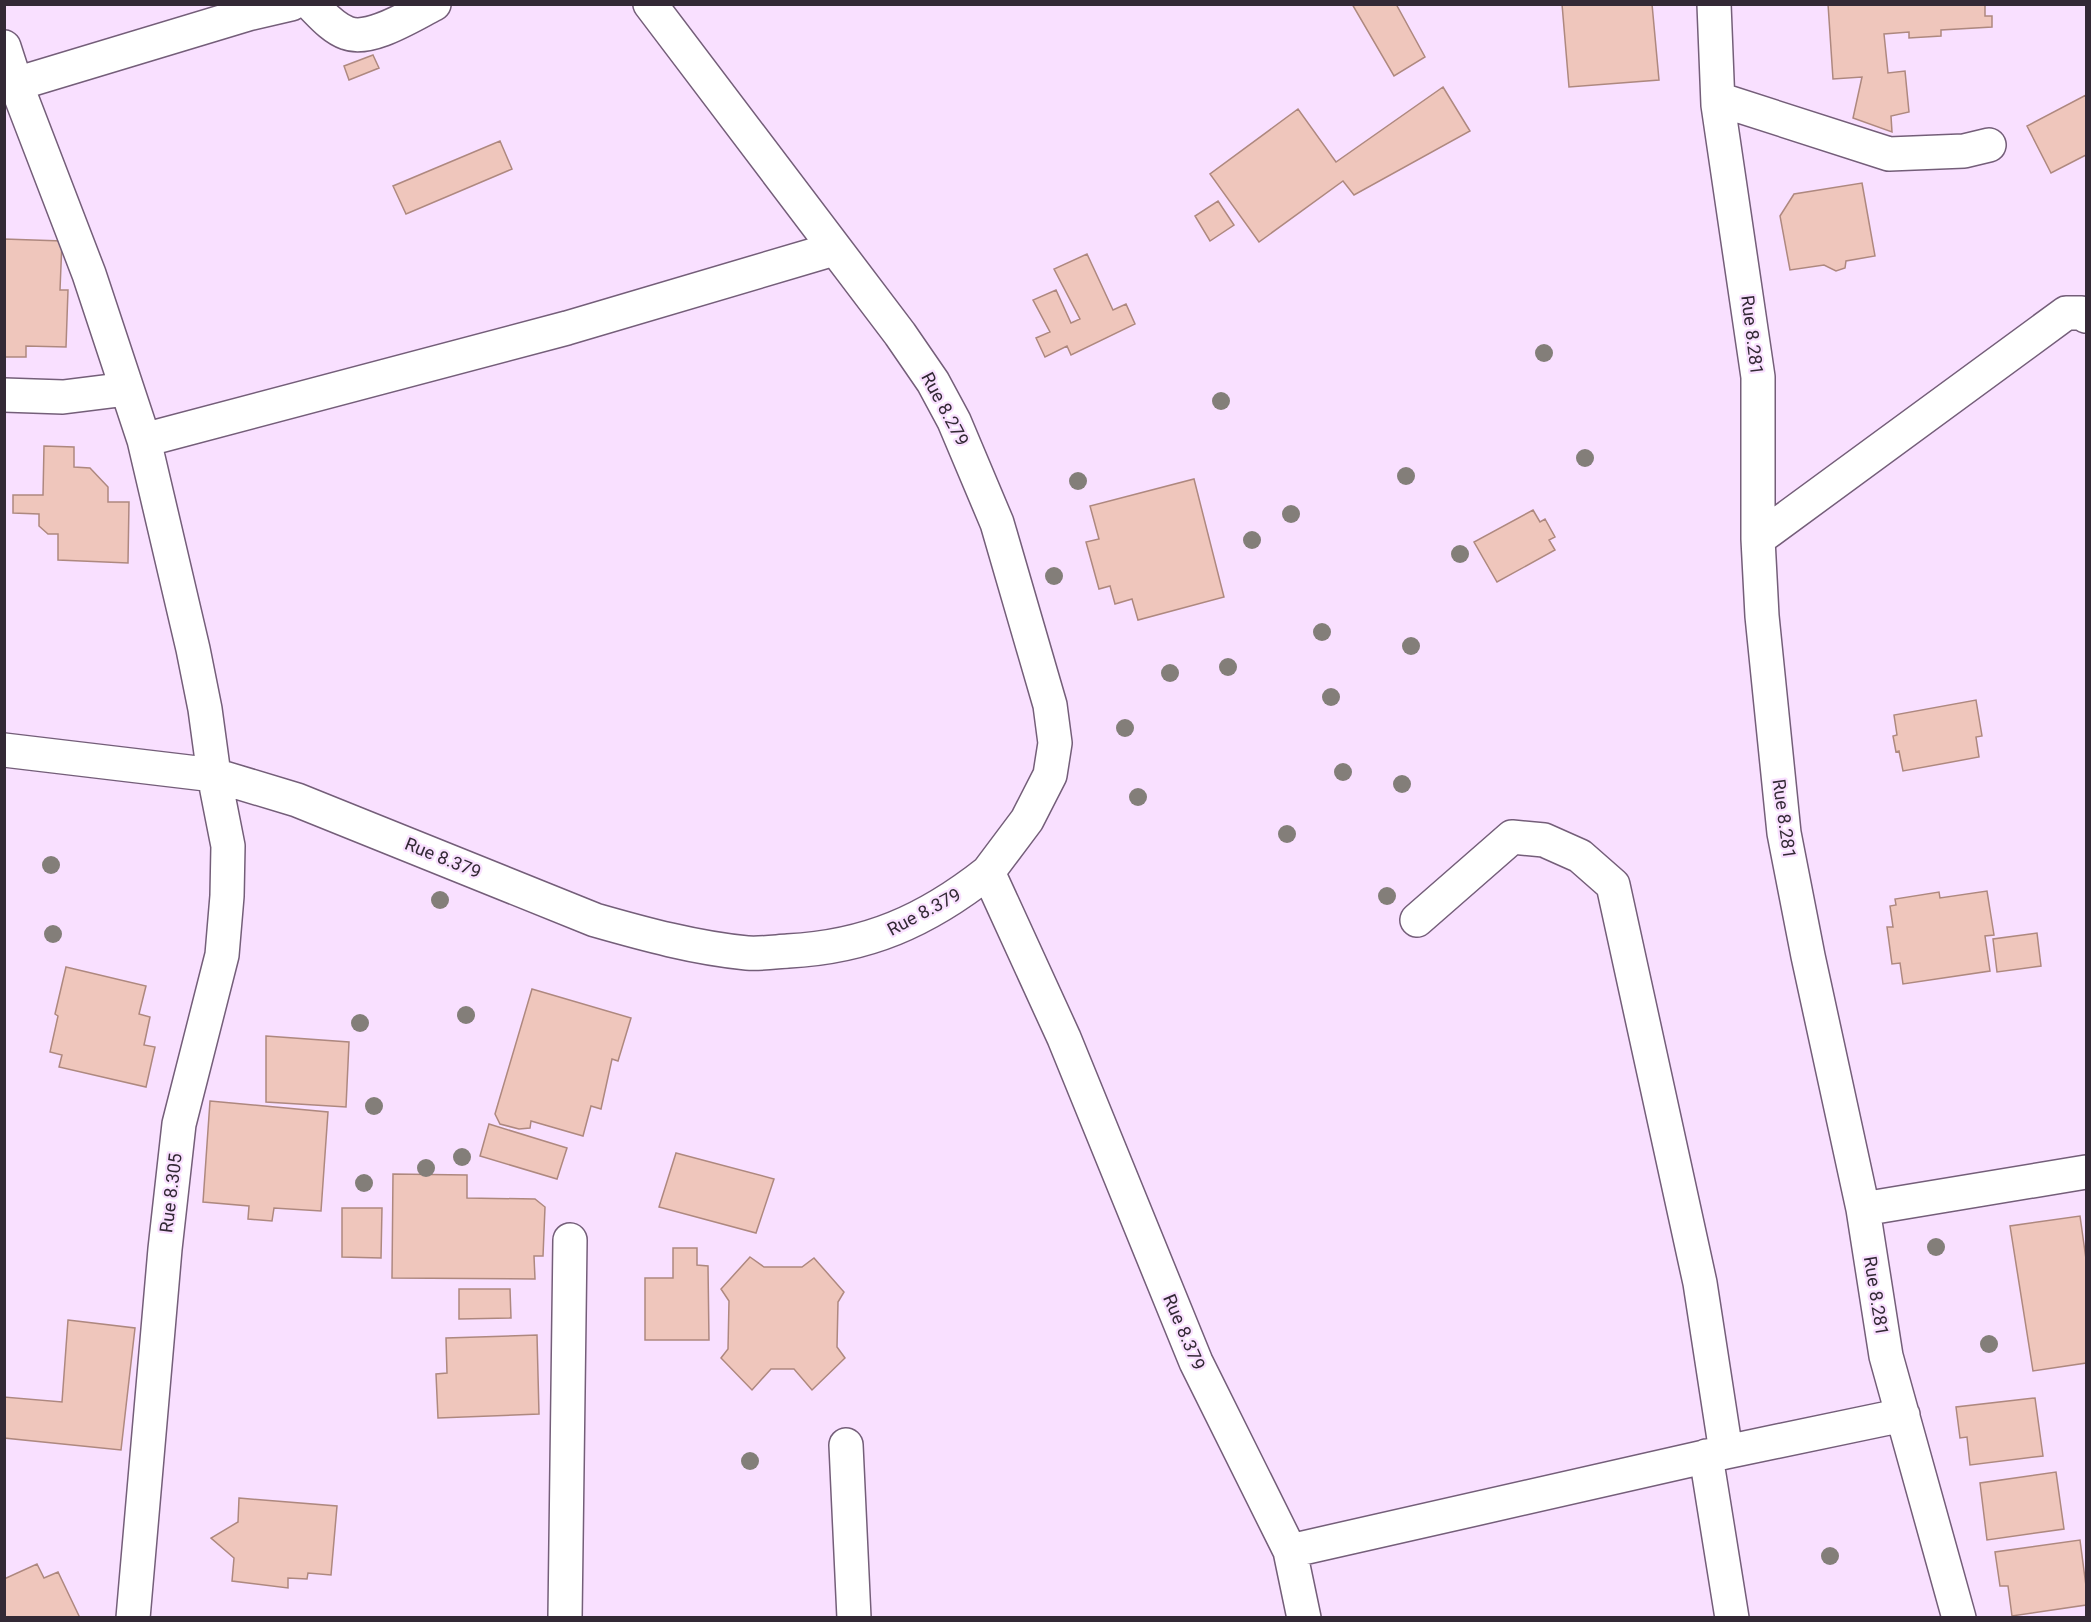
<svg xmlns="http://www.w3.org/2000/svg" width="2091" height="1622" font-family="Roboto,sans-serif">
<rect width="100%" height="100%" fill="#f9e0ff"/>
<path fill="#efc6bc" stroke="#ae887f" stroke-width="1.5" d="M 1352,4 L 1396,4 L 1425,57 L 1394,76 Z
M 1562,4 L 1652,4 L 1659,80 L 1569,87 Z
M 1828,4 L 1985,4 L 1985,16 L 1992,16 L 1992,27 L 1941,30 L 1941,36 L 1909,38 L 1909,32 L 1884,34 L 1888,73 L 1905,71 L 1909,112 L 1891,116 L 1892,132 L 1853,118 L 1862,77 L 1833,79 Z
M 373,55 L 379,68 L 349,80 L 344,66 Z
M 1443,87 L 1470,131 L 1354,195 L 1343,181 L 1259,242 L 1210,174 L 1298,109 L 1336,162 Z
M 2086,95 L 2086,155 L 2051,173 L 2027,126 Z
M 500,141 L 512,169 L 406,214 L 393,186 Z
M 1862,183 L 1875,256 L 1846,261 L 1845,268 L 1836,271 L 1824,265 L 1790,270 L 1780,216 L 1794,194 Z
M 1218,201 L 1234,225 L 1210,241 L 1195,216 Z
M 4,239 L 62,241 L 60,290 L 68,290 L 66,347 L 26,346 L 26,357 L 4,357 Z
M 1087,254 L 1113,310 L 1126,304 L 1135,324 L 1071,355 L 1067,346 L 1045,357 L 1036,338 L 1050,332 L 1033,300 L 1056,290 L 1071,323 L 1080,319 L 1054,269 Z
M 44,446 L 74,447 L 74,467 L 90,468 L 108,487 L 108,502 L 129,502 L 128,563 L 58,560 L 58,534 L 48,534 L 39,526 L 39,514 L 13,513 L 13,495 L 43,495 Z
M 1194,479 L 1224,597 L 1138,620 L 1132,599 L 1115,604 L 1110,586 L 1099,589 L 1086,542 L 1099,539 L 1090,506 Z
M 1533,510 L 1540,522 L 1545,519 L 1555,537 L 1549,540 L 1555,550 L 1497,582 L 1474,542 Z
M 1976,700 L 1982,736 L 1976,737 L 1979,757 L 1903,771 L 1899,751 L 1896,752 L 1893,736 L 1897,735 L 1894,715 Z
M 1987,891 L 1994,935 L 1985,936 L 1990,971 L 1903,984 L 1900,963 L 1892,964 L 1887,927 L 1893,927 L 1890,906 L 1896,905 L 1895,899 L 1939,892 L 1940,898 Z
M 2037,933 L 2041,966 L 1997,972 L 1993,939 Z
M 66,967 L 146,986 L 139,1014 L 150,1017 L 144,1045 L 155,1047 L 146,1087 L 59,1067 L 62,1055 L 50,1052 L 58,1016 L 55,1014 Z
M 532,989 L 631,1018 L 618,1061 L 612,1059 L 601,1109 L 591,1106 L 583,1136 L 531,1121 L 530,1128 L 519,1129 L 500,1124 L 495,1114 Z
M 266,1036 L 349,1042 L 346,1107 L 266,1102 Z
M 210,1101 L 328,1112 L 321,1211 L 274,1208 L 272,1221 L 248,1219 L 249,1206 L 203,1202 Z
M 489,1124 L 567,1148 L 557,1179 L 480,1156 Z
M 676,1153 L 774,1179 L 756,1233 L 659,1207 Z
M 393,1174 L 467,1175 L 467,1198 L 535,1199 L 545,1207 L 543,1256 L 534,1256 L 535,1279 L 392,1278 Z
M 342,1208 L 382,1208 L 381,1258 L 342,1257 Z
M 2080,1216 L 2086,1259 L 2086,1363 L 2033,1371 L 2010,1226 Z
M 673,1248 L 697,1248 L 697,1265 L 708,1266 L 709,1340 L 645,1340 L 645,1278 L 673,1278 Z
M 750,1257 L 764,1267 L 802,1267 L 814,1258 L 844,1292 L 838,1302 L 837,1347 L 845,1358 L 812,1390 L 794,1369 L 771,1369 L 752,1390 L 721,1358 L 728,1349 L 729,1301 L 721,1289 Z
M 459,1289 L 510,1289 L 511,1318 L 459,1319 Z
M 68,1320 L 135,1328 L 121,1450 L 4,1438 L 4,1397 L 62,1402 Z
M 537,1335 L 539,1414 L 438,1418 L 436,1374 L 447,1373 L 446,1338 Z
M 2035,1398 L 2043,1456 L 1970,1465 L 1967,1437 L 1960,1438 L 1956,1407 Z
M 2056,1472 L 2064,1529 L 1987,1540 L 1980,1483 Z
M 239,1498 L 337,1506 L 331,1575 L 308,1573 L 307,1579 L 288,1578 L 288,1588 L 232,1581 L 234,1558 L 211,1538 L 238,1522 Z
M 2080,1540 L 2086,1586 L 2086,1605 L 2012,1616 L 2008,1586 L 2000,1586 L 1995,1552 Z
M 37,1564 L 44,1578 L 58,1572 L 80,1618 L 4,1618 L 4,1579 Z"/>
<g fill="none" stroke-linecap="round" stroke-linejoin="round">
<g stroke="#745e79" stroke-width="36">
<path id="street" d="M 311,4 C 322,15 333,28 347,33 C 370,42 412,15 434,4
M 650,4 L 900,334 L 933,382 L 954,421 L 997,523 L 1050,705 L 1055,743 L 1050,775 L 1027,820 L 988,872
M 1714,4 L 1718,105 L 1758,377 L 1758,539 L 1762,616 L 1784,833 L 1808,956 L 1863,1209 L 1886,1356 L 1959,1618
M 4,47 L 16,84 L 89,274 L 144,440 L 193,649 L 205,709 L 214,775 L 228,846 L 227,896 L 222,955 L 179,1124 L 165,1249 L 133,1618
M 4,84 L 16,84 L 248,14 L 291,4
M 1718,99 L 1889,154 L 1964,151 L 1989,145
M 4,395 L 63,397 L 127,389
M 144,440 L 567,328 L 834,249
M 1758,539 L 2066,313 L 2082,313 L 2086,316
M 4,750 L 214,775 L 297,800 L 595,920 C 644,934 695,948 747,953 C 760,954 774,952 788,951 C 867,947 926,921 988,872 L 1064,1038 L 1196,1362 L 1290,1551 L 1304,1618
M 1417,920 L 1512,837 L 1544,840 L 1580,856 L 1613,885 L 1700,1283 L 1726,1452
M 1863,1209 L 2086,1172
M 846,1445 L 854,1618
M 1706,1456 L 1732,1618
M 1290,1551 L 1726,1452 L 1903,1415
M 565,1618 L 570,1240"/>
</g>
<use href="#street" stroke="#fff" stroke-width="33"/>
</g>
<g fill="#837e79">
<circle cx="1544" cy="353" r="9"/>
<circle cx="1221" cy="401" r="9"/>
<circle cx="1585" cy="458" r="9"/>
<circle cx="1406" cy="476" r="9"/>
<circle cx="1078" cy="481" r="9"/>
<circle cx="1291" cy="514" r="9"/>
<circle cx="1252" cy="540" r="9"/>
<circle cx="1460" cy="554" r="9"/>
<circle cx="1054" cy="576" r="9"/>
<circle cx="1322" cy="632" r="9"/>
<circle cx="1411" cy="646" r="9"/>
<circle cx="1228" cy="667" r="9"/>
<circle cx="1170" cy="673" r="9"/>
<circle cx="1331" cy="697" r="9"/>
<circle cx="1125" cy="728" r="9"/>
<circle cx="1343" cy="772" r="9"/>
<circle cx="1402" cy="784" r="9"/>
<circle cx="1138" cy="797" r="9"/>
<circle cx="1287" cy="834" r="9"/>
<circle cx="51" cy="865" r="9"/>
<circle cx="1387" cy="896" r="9"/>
<circle cx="440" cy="900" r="9"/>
<circle cx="53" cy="934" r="9"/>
<circle cx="466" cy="1015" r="9"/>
<circle cx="360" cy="1023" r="9"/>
<circle cx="374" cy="1106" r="9"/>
<circle cx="462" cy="1157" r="9"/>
<circle cx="426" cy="1168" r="9"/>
<circle cx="364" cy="1183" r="9"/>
<circle cx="1936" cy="1247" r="9"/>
<circle cx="1989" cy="1344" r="9"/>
<circle cx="750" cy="1461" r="9"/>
<circle cx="1830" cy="1556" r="9"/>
</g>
<g text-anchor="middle" stroke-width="4.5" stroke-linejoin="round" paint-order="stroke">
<g font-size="18" fill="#332935" stroke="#f9e0ff">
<text transform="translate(1752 335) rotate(83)" y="6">Rue 8.281</text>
<text transform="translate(945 409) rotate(62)" y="6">Rue 8.279</text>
<text transform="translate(1784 819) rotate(82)" y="6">Rue 8.281</text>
<text transform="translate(443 858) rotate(22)" y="6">Rue 8.379</text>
<text transform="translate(924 912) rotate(-28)" y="6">Rue 8.379</text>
<text transform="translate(171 1193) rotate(-83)" y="6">Rue 8.305</text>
<text transform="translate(1876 1296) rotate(81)" y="6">Rue 8.281</text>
<text transform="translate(1184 1332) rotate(67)" y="6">Rue 8.379</text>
</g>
</g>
<rect width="2091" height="1622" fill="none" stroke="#332935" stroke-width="12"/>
</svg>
